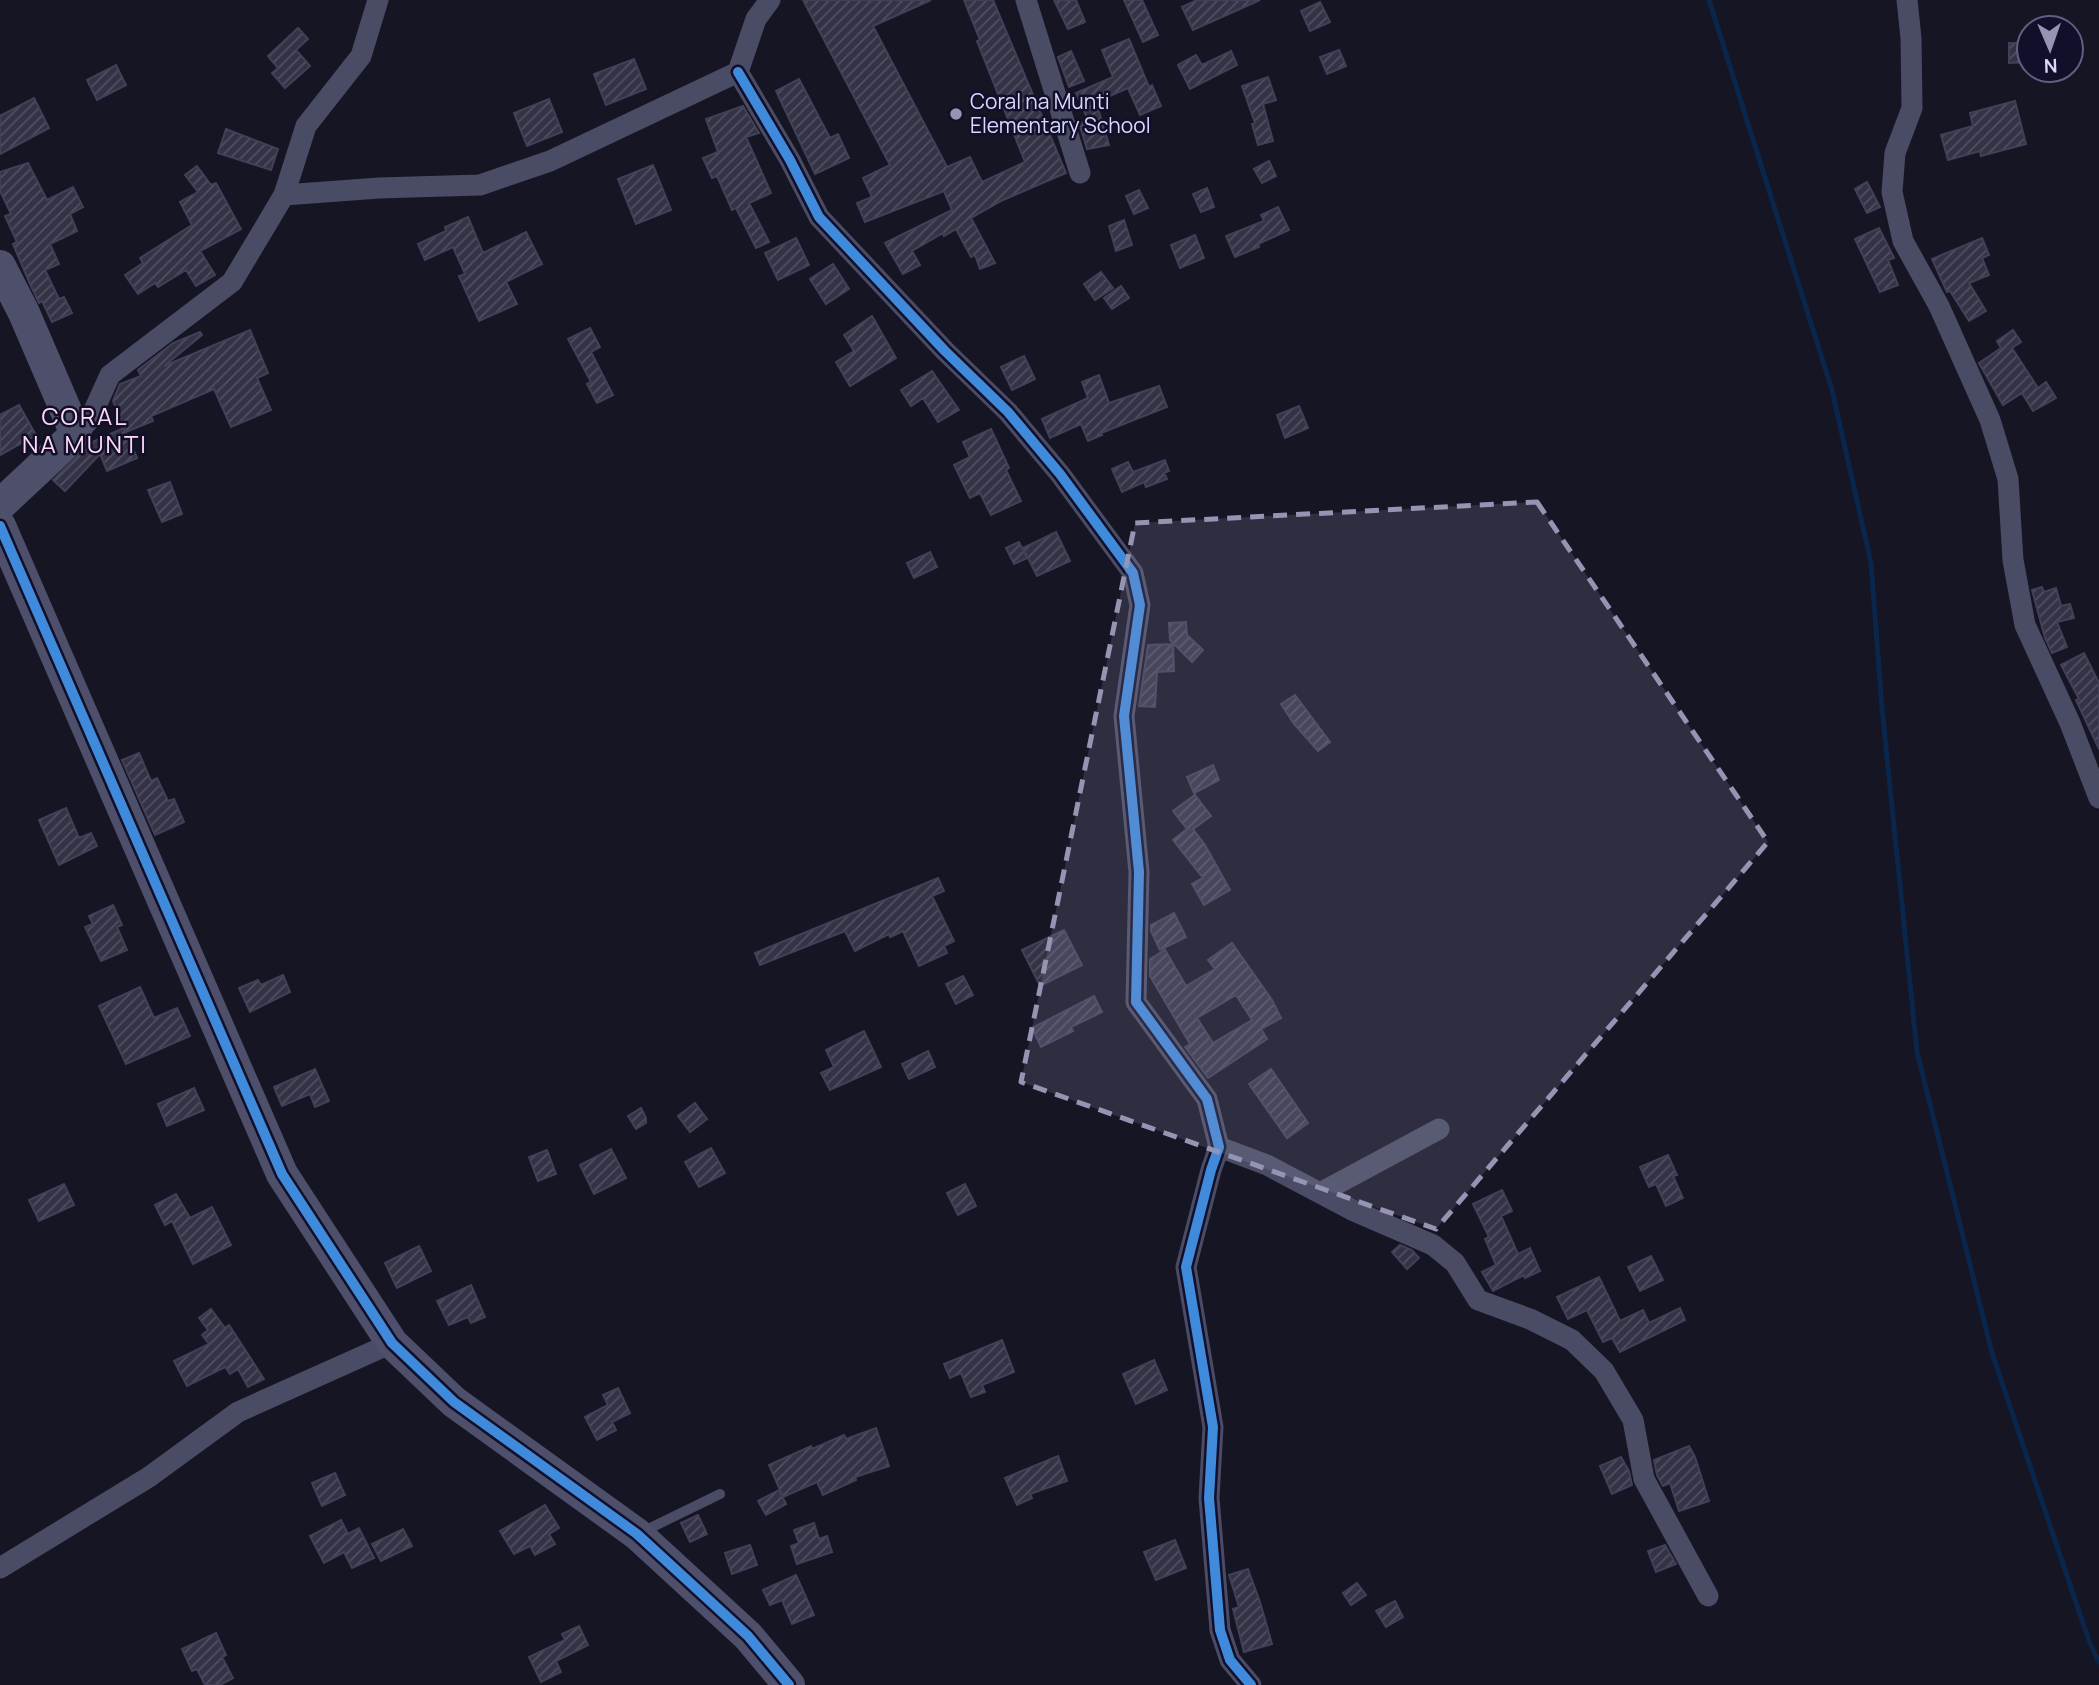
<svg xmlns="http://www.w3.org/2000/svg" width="2099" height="1685" font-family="Manrope,sans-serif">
<defs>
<pattern id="building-hatch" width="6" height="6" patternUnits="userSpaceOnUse" patternTransform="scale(1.75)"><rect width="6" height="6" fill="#343346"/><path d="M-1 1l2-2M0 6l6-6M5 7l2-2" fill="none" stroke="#515062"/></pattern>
</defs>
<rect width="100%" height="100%" fill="#161524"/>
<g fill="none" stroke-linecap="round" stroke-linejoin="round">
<path stroke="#0a264b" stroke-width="5" d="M 1709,0 L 1832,390 L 1871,563 L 1882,708 L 1917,1052 L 1992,1353 L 2089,1641 L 2099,1662"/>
</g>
<path fill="url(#building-hatch)" stroke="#424058" stroke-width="2" fill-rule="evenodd" d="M 803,0 L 931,0 L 873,26 L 947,167 L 970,157 L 982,182 L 1025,162 L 977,41 L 980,40 L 964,0 L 993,0 L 1066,173 L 1003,200 L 971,218 L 995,263 L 980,269 L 975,255 L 971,257 L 956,229 L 944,236 L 943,233 L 912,251 L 920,265 L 903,274 L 885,243 L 952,210 L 944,191 L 865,222 L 857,203 L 872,197 L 863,178 L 890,165 Z
M 1054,0 L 1076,0 L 1085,22 L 1068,29 Z
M 1124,0 L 1142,0 L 1158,35 L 1143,42 Z
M 1197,0 L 1260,0 L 1193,30 L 1182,7 Z
M 1320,2 L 1330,22 L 1310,31 L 1301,11 Z
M 298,28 L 308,39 L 296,50 L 310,66 L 285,88 L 272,73 L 278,68 L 268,56 Z
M 1129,39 L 1149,87 L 1152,85 L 1161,106 L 1140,115 L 1128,88 L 1096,102 L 1109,145 L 1087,149 L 1079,123 L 1088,120 L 1076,93 L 1113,77 L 1102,50 Z
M 2009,43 L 2029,43 L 2029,62 L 2009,63 Z
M 1339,50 L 1346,66 L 1327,74 L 1320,57 Z
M 1071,51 L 1084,81 L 1069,87 L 1058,57 Z
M 1231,51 L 1237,65 L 1190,89 L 1178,65 L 1196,55 L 1202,65 Z
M 634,59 L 646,89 L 606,105 L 594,74 Z
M 116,65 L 126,85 L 97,100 L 87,80 Z
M 1268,77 L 1276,100 L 1263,104 L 1273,141 L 1258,145 L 1252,124 L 1255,123 L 1242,86 Z
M 799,79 L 830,138 L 838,134 L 849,158 L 815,174 L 776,91 Z
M 34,98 L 49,128 L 0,154 L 0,116 Z
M 549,99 L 562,132 L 527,146 L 514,113 Z
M 2015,101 L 2026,144 L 1981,156 L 1980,151 L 1948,160 L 1941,135 L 1973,126 L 1970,113 Z
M 743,106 L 759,133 L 746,137 L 771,193 L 749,203 L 769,242 L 756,248 L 736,208 L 732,210 L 717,176 L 712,178 L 703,158 L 718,152 L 706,119 Z
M 226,129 L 278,149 L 271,170 L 218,153 Z
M 1269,161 L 1276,176 L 1262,183 L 1254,169 Z
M 28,163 L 47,200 L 73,187 L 83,207 L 70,214 L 77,231 L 50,244 L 59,264 L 45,270 L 59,299 L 64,297 L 72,313 L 52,322 L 42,301 L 39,303 L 30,284 L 13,244 L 17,242 L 5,216 L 11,214 L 0,191 L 0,172 Z
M 653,165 L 671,210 L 636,224 L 618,179 Z
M 197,166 L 211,185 L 216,183 L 241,229 L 200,251 L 215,275 L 196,286 L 186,270 L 158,287 L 155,283 L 138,294 L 125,275 L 143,263 L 140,258 L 192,225 L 180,202 L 198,192 L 185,175 Z
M 1867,182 L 1880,207 L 1867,213 L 1855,189 Z
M 1207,188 L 1214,207 L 1201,212 L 1193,194 Z
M 1139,190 L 1148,208 L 1134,214 L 1126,196 Z
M 1278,207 L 1289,230 L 1258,244 L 1259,247 L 1235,257 L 1226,236 L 1264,221 L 1261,215 Z
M 468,217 L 483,253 L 526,232 L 542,264 L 506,282 L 517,304 L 479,321 L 459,276 L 465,274 L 453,247 L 425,260 L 418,244 L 446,231 L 445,227 Z
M 1124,220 L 1132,245 L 1116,251 L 1109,226 Z
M 1879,228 L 1894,258 L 1888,260 L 1898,285 L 1880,292 L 1855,239 Z
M 1195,235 L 1204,258 L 1180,268 L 1171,245 Z
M 796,238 L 809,265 L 778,280 L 765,253 Z
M 1982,238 L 1989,255 L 1982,258 L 1989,275 L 1969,283 L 1986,311 L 1969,321 L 1950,291 L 1947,292 L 1932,259 Z
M 833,264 L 849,289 L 826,304 L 810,279 Z
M 1101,272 L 1113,288 L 1095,300 L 1084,284 Z
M 1121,286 L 1129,298 L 1112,309 L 1104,298 Z
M 872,316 L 896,358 L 850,386 L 836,362 L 854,351 L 844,335 Z
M 590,328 L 600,347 L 591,352 L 613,395 L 597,403 L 587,384 L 591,382 L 568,339 Z
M 250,330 L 268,373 L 257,378 L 271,410 L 231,427 L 214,389 L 151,416 L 153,421 L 126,432 L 124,428 L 137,458 L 107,471 L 100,454 L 65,491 L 53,480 L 92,442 L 124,428 L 113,401 L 120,384 L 141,376 L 138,370 L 173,343 L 200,332 L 202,335 L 164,366 Z
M 2013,330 L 2021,342 L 2012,348 L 2038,388 L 2046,382 L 2056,398 L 2033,411 L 2022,393 L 2003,405 L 1979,363 L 2001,348 L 1997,341 Z
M 1024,356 L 1035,379 L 1012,390 L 1001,367 Z
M 932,371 L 959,410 L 938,422 L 923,398 L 911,406 L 901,390 Z
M 1099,375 L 1109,403 L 1159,386 L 1167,407 L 1101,433 L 1102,435 L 1088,441 L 1081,424 L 1050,438 L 1042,419 L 1088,398 L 1082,382 Z
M 19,405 L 36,435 L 0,455 L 0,415 Z
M 1299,406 L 1308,428 L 1285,438 L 1277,415 Z
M 991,429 L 1009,468 L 1006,470 L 1021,501 L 991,515 L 980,493 L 970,498 L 954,465 L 970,457 L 963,442 Z
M 1165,460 L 1169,471 L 1164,473 L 1167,479 L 1146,487 L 1144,482 L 1122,492 L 1112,469 L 1128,462 L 1133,472 Z
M 170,482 L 182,514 L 162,522 L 148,490 Z
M 1056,532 L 1070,561 L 1037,576 L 1023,548 Z
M 1019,542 L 1027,558 L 1014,564 L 1006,548 Z
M 930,552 L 937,567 L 914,578 L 907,563 Z
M 2042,587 L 2044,592 L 2056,588 L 2061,606 L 2070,604 L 2074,618 L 2057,622 L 2067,647 L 2052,653 L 2045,638 L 2032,590 Z
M 1186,622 L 1187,635 L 1203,650 L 1192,662 L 1170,640 L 1169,623 Z
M 1173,644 L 1174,671 L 1157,672 L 1155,707 L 1139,706 L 1148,645 Z
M 2084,653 L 2099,683 L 2099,749 L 2076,700 L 2079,699 L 2061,665 Z
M 1295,695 L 1330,742 L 1318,751 L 1294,724 L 1281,704 Z
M 139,753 L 151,781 L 157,778 L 168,801 L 174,799 L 184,822 L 155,835 L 122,760 Z
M 1213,765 L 1219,780 L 1194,793 L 1187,777 Z
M 1195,795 L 1211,816 L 1193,829 L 1205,845 L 1230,890 L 1204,905 L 1192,884 L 1203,878 L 1173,840 L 1187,829 L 1173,811 Z
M 66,808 L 79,838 L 91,833 L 97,846 L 59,865 L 39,820 Z
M 938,878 L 944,891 L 932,896 L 954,941 L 944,946 L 947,953 L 919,966 L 903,931 L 890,937 L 889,934 L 855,951 L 845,931 L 760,965 L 755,953 Z
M 113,905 L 122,925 L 117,927 L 127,950 L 101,961 L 85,927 L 93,924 L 89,916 Z
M 1174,913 L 1186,937 L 1160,950 L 1151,931 L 1151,925 Z
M 1064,930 L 1082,965 L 1040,986 L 1022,950 Z
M 1232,943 L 1272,1000 L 1281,1018 L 1261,1029 L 1267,1039 L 1208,1078 L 1185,1047 L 1190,1044 L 1150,976 L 1150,959 L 1165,950 L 1186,986 L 1215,969 L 1208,960 ZM 1236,995 L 1252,1020 L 1213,1043 L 1197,1018 Z
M 283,975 L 290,992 L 250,1012 L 239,988 L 258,980 L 261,985 Z
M 963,976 L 973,995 L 956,1004 L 946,984 Z
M 140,987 L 154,1018 L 177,1008 L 190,1036 L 126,1064 L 99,1006 Z
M 1094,996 L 1102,1012 L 1071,1027 L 1073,1031 L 1041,1047 L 1032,1028 Z
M 864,1031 L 881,1067 L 830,1090 L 821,1073 L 834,1067 L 826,1050 Z
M 928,1051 L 935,1067 L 909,1079 L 902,1064 Z
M 315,1069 L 329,1101 L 315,1107 L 310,1094 L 282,1106 L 274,1087 Z
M 1271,1069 L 1308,1123 L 1287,1138 L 1249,1084 Z
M 194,1088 L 204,1110 L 167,1126 L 158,1104 Z
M 695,1103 L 707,1119 L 690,1132 L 678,1116 Z
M 641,1108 L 646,1118 L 646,1123 L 636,1129 L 628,1116 Z
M 711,1148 L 725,1173 L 699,1187 L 685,1162 Z
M 611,1149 L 626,1178 L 594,1194 L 580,1165 Z
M 547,1150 L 556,1174 L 538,1181 L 529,1157 Z
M 1668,1155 L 1677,1175 L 1673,1176 L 1683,1198 L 1666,1206 L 1656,1184 L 1649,1187 L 1640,1167 Z
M 64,1184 L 74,1205 L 39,1221 L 29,1200 Z
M 965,1184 L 976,1206 L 958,1215 L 947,1193 Z
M 1502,1190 L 1512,1211 L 1501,1216 L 1518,1254 L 1530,1248 L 1540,1271 L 1525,1278 L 1524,1275 L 1493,1291 L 1482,1272 L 1496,1265 L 1485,1239 L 1489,1237 L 1473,1204 Z
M 176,1194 L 190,1218 L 212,1207 L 231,1245 L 193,1264 L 172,1221 L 165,1225 L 155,1205 Z
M 1400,1245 L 1412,1250 L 1419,1258 L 1407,1269 L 1392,1252 Z
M 419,1246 L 431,1271 L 397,1288 L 385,1263 Z
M 1651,1256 L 1663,1280 L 1640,1291 L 1628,1267 Z
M 1599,1277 L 1620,1321 L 1643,1310 L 1649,1323 L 1680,1308 L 1685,1320 L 1620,1352 L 1612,1338 L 1603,1342 L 1587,1310 L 1568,1319 L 1557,1297 Z
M 471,1285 L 485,1317 L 471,1323 L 468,1317 L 449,1325 L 437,1301 Z
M 211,1309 L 225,1328 L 229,1325 L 264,1379 L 248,1387 L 238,1369 L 230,1374 L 225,1367 L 187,1386 L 174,1361 L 209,1344 L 202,1335 L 208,1330 L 199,1318 Z
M 1002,1340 L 1014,1372 L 982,1385 L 985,1392 L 971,1397 L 961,1373 L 950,1378 L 944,1364 Z
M 1154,1360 L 1167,1390 L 1136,1404 L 1123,1374 Z
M 618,1388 L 630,1413 L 612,1422 L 616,1430 L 597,1440 L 585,1417 L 608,1405 L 603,1395 Z
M 876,1428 L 889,1466 L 855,1477 L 856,1480 L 823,1495 L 817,1482 L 783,1497 L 769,1465 L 811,1446 L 812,1449 L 844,1435 L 846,1439 Z
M 1689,1446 L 1695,1457 L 1709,1501 L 1679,1511 L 1670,1483 L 1663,1486 L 1657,1475 L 1654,1460 Z
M 1058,1456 L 1067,1481 L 1030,1494 L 1032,1498 L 1017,1505 L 1005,1478 Z
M 1621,1457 L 1629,1471 L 1632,1485 L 1612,1494 L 1600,1466 Z
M 335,1473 L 345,1495 L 322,1506 L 312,1483 Z
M 779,1490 L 786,1504 L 766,1515 L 758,1501 Z
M 545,1505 L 559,1528 L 549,1534 L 555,1544 L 535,1555 L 530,1546 L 514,1554 L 500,1531 Z
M 698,1515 L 707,1534 L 690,1542 L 681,1523 Z
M 341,1520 L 348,1534 L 359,1528 L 374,1558 L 352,1568 L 344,1552 L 324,1563 L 310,1536 Z
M 814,1523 L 819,1539 L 827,1536 L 832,1552 L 797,1564 L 791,1546 L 799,1543 L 794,1530 Z
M 403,1529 L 412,1546 L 381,1561 L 372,1544 Z
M 1175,1540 L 1186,1568 L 1156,1580 L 1144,1552 Z
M 750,1545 L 757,1565 L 732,1574 L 725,1553 Z
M 1665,1545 L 1676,1564 L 1656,1572 L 1648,1551 Z
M 1248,1569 L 1260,1602 L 1272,1644 L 1244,1652 L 1233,1609 L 1239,1607 L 1229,1575 Z
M 796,1575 L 814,1615 L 792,1624 L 782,1600 L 770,1605 L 763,1590 Z
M 1357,1583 L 1366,1595 L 1351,1605 L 1343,1593 Z
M 1395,1601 L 1403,1617 L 1386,1627 L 1376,1611 Z
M 579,1626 L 588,1645 L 556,1661 L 561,1672 L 541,1682 L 529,1657 L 565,1640 L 562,1634 Z
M 216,1633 L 226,1655 L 222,1657 L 233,1678 L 220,1685 L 205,1685 L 197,1669 L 192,1671 L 182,1649 Z"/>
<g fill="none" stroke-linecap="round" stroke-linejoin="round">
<path stroke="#4a4b65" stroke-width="10" d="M 640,1533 L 720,1494"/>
<path stroke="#4a4b65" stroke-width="21" d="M 1026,0 L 1080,173
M 1907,0 L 1911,38 L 1912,108 L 1895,153 L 1892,192 L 1903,241 L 1939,306 L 1990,420 L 2008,479 L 2013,560 L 2025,625 L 2070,723 L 2099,798
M 738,72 L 790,160 L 819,217 L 945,351 L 1008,412 L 1060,474 L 1133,573 L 1140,605 L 1124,716 L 1139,872 L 1136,1002 L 1207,1099 L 1219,1147 L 1211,1170 L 1186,1267 L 1213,1427 L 1209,1498 L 1220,1630 L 1230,1660 L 1251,1685
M 284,195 L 379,188 L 480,185 L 550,161 L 738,72 L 756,19 L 770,0
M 76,434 L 90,419 L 110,375 L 232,282 L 284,195 L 306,126 L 361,56 L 378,0
M 1219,1147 L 1267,1165 L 1352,1210 L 1433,1245 L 1455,1263 L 1478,1300 L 1530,1319 L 1572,1340 L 1604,1371 L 1633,1420 L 1644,1479 L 1708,1596
M 1320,1193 L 1439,1129
M 0,1568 L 149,1477 L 238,1412 L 392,1343"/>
<path stroke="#4d4f6b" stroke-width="32" d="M 0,266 L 24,313 L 76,434 L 0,505
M 0,526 L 282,1174 L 392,1343 L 454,1402 L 637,1534 L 748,1636 L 789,1685"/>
<g stroke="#110f2a" stroke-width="15">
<path id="cycleway" d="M 738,72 L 790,160 L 819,217 L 945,351 L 1008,412 L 1060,474 L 1133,573 L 1140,605 L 1124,716 L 1139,872 L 1136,1002 L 1207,1099 L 1219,1147 L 1211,1170 L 1186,1267 L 1213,1427 L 1209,1498 L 1220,1630 L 1230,1660 L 1251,1685
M 0,526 L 282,1174 L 392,1343 L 454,1402 L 637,1534 L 748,1636 L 789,1685"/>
</g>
<use href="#cycleway" stroke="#408adc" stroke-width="10"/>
</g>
<path fill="#9594b2" fill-opacity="0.2" stroke="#9594b2" stroke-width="5" stroke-dasharray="14 9" stroke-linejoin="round" d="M 1537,502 L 1768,842 L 1436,1229 L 1021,1082 L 1135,523 Z"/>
<circle fill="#9594b2" stroke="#110f2a" stroke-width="2.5" cx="956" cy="114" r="7"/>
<g text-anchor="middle" stroke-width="5" stroke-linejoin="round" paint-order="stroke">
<g font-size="21" fill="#d9d8ff" stroke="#110f2a" text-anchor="start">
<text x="970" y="109">Coral na Munti<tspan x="970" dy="24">Elementary School</tspan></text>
</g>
<g font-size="24" letter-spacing="2" fill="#ffdaf5" stroke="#110f2a">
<text x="85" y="425">CORAL<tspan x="85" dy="28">NA MUNTI</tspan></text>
</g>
</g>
<g transform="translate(2050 49) rotate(178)"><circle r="33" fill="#110f2a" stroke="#615f7f" stroke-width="2"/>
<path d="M0-5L12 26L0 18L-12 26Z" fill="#9594b2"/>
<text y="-10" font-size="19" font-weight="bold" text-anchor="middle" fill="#d9d8ff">N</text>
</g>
</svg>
